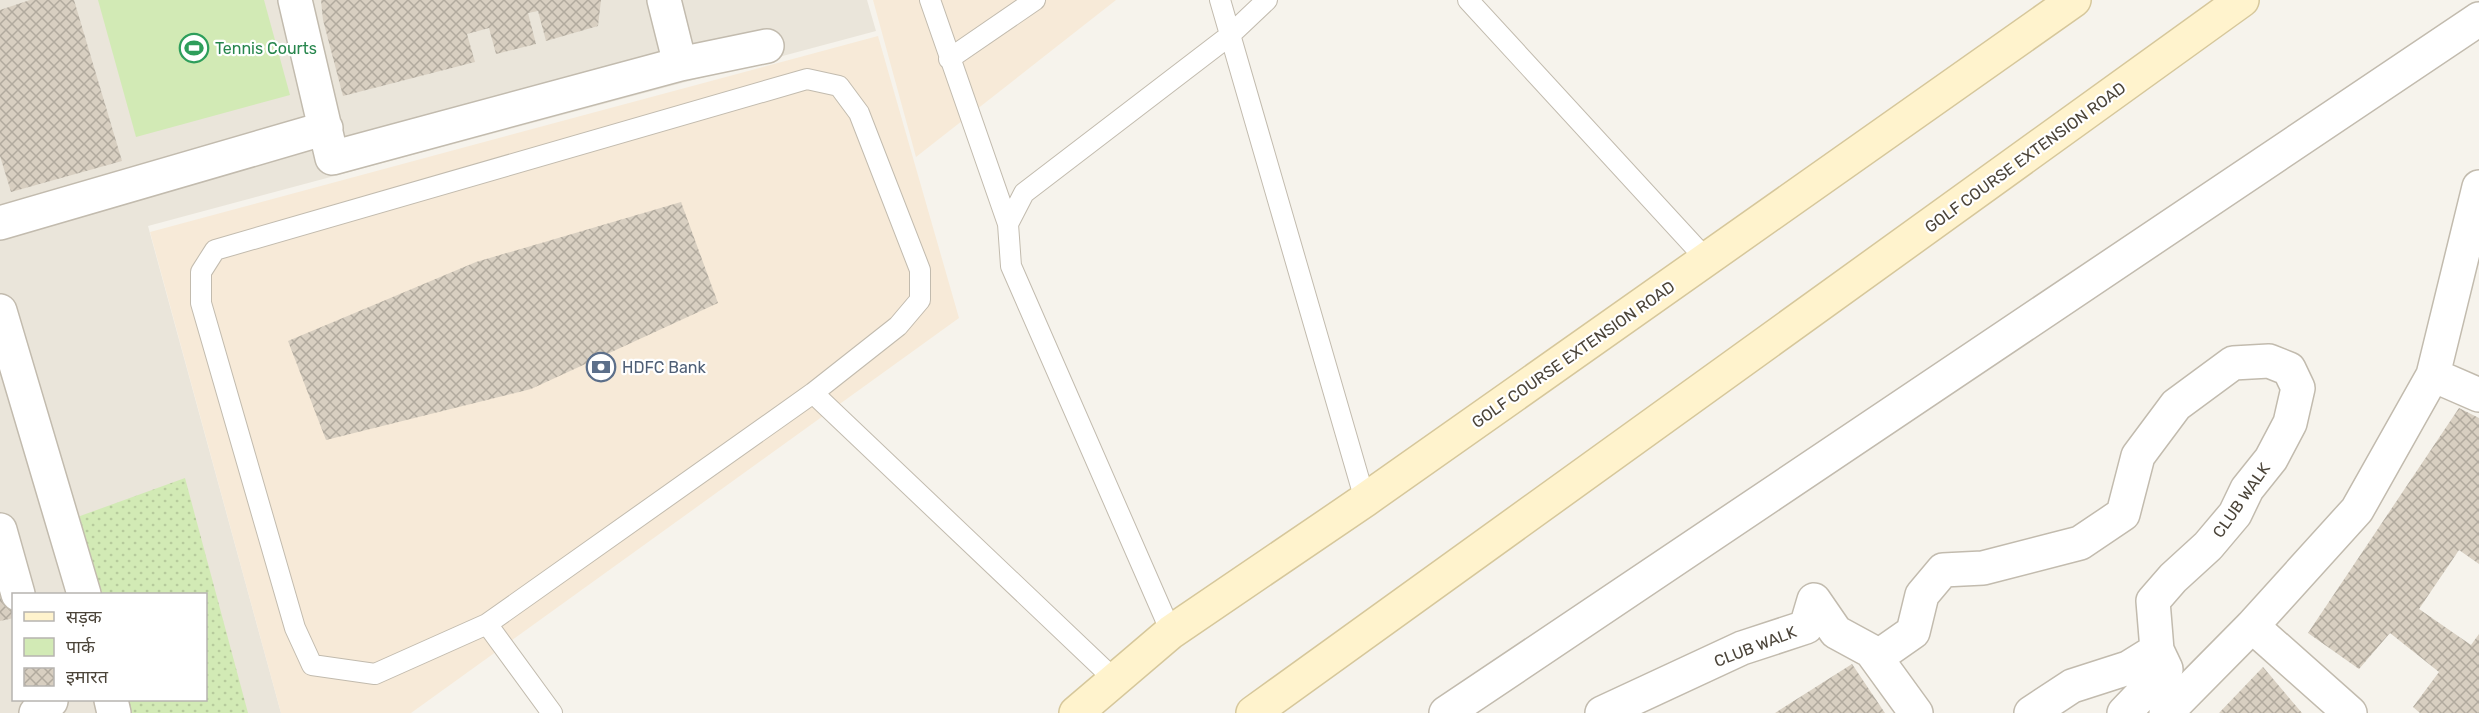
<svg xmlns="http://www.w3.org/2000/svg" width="2479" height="713" font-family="Rubik,'Noto Sans Devanagari',sans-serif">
<defs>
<pattern id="grass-dots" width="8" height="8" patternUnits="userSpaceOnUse" patternTransform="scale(1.5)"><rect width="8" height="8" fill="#d2eab5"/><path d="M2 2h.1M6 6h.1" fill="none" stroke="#b6ca9c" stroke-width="1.8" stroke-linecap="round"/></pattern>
<pattern id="building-cross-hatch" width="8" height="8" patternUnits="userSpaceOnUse" patternTransform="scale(1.5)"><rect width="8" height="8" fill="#d8cfc1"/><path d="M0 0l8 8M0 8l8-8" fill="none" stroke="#b1aa9e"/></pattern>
</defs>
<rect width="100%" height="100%" fill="#f6f3ec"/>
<path fill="#eae5da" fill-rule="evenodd" d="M 0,0 L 867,0 L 876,31 L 148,226 L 281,713 L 0,713 ZM 14,594 L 206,594 L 206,700 L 14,700 Z"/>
<path fill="#f7ead8" d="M 873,0 L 1116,0 L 916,157 Z
M 878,36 L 959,318 L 411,713 L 281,713 L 150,232 Z"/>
<path fill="url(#grass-dots)" d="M 185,478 L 248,713 L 114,713 L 110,700 L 206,700 L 206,594 L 79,594 L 58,524 Z"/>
<path fill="#d2eab5" d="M 98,0 L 264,0 L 290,95 L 136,137 Z"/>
<path fill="url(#building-cross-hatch)" d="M 30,0 L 74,0 L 122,161 L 11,192 L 0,156 L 0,10 Z
M 321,0 L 601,0 L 598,26 L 546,41 L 538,11 L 528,13 L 536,44 L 496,54 L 489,28 L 467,34 L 475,62 L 343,96 L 323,20 Z
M 681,202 L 718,303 L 531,389 L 326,440 L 288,341 L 476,262 Z
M 2459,408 L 2479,418 L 2479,564 L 2459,550 L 2419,609 L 2471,645 L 2479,634 L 2479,713 L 2420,713 L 2413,707 L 2439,672 L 2390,633 L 2359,669 L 2308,633 Z
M 0,571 L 14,612 L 14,618 L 0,621 Z
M 1852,664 L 1885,713 L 1775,713 Z
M 2263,667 L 2302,713 L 2219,713 Z"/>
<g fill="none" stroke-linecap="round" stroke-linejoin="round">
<g stroke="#c2bbae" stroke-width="22">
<path id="lane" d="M 930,0 L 1008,224
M 1220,0 L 1365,500
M 1468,0 L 1706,259
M 949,59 L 1035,0
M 807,79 L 839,86 L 859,113 L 920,270 L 920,300 L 898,326 L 813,393 L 487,624 L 375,674 L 312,665 L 295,628 L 201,303 L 201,272 L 215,250 Z
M 813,393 L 1115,680
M 487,624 L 552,713
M 1171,632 L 1011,266 L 1008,224 L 1024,193 L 1229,36 L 1267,0"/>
</g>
<g stroke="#c2bbae" stroke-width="36">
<path id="street" d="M 295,0 L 332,158 L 680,64 L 664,0
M 680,64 L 767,46
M 0,223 L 326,128
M 0,311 L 84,594
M 2433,375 L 2479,395
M 0,530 L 18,594
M 2252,626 L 2350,713
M 1883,653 L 1913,632 L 1922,595 L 1943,570 L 1983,568 L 2080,543 L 2123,514 L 2138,456 L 2176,405 L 2233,363 L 2269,361 L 2289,369 L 2298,388 L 2290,423 L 2271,459 L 2247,489 L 2235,514 L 2208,546 L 2173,578 L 2153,601 L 2157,650 L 2128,668 L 2072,686 L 2031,713
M 111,700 L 114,713
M 36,713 L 51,701
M 1446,713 L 2479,19
M 1602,713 L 1742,648 L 1806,627 L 1814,600 L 1836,632 L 1871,651 L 1916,713
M 2124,713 L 2166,669 L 2157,650
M 2166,713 L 2252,626 L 2357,510 L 2433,375 L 2479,187"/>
</g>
<g stroke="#d6c79b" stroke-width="36">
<path id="secondary" d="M 1076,713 L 1171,632 L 1365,500 L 2074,0
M 1253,713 L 2242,0"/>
</g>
<use href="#lane" stroke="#fff" stroke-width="20"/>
<use href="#street" stroke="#fff" stroke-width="33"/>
<use href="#secondary" stroke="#fff3cd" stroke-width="33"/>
</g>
<defs>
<g id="stadium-ring" transform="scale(1.5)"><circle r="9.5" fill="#fff" stroke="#2e9e5b" stroke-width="1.5"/><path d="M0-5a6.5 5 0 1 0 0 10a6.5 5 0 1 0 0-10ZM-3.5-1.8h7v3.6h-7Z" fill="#2e9e5b"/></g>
<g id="bank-ring" transform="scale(1.5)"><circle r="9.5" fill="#fff" stroke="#5c6f8a" stroke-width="1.5"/><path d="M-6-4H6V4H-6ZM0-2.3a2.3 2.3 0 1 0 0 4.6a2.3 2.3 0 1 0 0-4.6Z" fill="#5c6f8a"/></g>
</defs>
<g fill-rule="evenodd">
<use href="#stadium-ring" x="194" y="48"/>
<use href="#bank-ring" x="601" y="367"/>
</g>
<g text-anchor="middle" stroke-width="4.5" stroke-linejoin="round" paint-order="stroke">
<g font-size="16" fill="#27864d" stroke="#fff" text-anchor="start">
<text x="215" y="54">Tennis Courts</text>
</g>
<g font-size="16" fill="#4b4439" stroke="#fff">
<text transform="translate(2025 157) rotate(-36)" y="6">GOLF COURSE EXTENSION ROAD</text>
<text transform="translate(1573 354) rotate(-35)" y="6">GOLF COURSE EXTENSION ROAD</text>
<text transform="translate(2241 500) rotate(-55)" y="6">CLUB WALK</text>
<text transform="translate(1755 646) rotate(-21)" y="6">CLUB WALK</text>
</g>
<g font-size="16" fill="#4e5e75" stroke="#fff" text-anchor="start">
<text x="622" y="373">HDFC Bank</text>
</g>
</g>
<rect x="12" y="593" width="195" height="108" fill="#ffffff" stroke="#b7b4b0" stroke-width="1.5"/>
<rect x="24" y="612" width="30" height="9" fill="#fff3cd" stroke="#b7b4b0" stroke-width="1.5"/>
<text x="66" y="623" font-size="18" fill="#4b4439">सड़क</text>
<rect x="24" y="638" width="30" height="18" fill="#d2eab5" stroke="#b7b4b0" stroke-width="1.5"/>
<text x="66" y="653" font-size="18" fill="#4b4439">पार्क</text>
<rect x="24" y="668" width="30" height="18" fill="url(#building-cross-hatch)" stroke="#b7b4b0" stroke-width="1.5"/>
<text x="66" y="683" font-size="18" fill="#4b4439">इमारत</text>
</svg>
